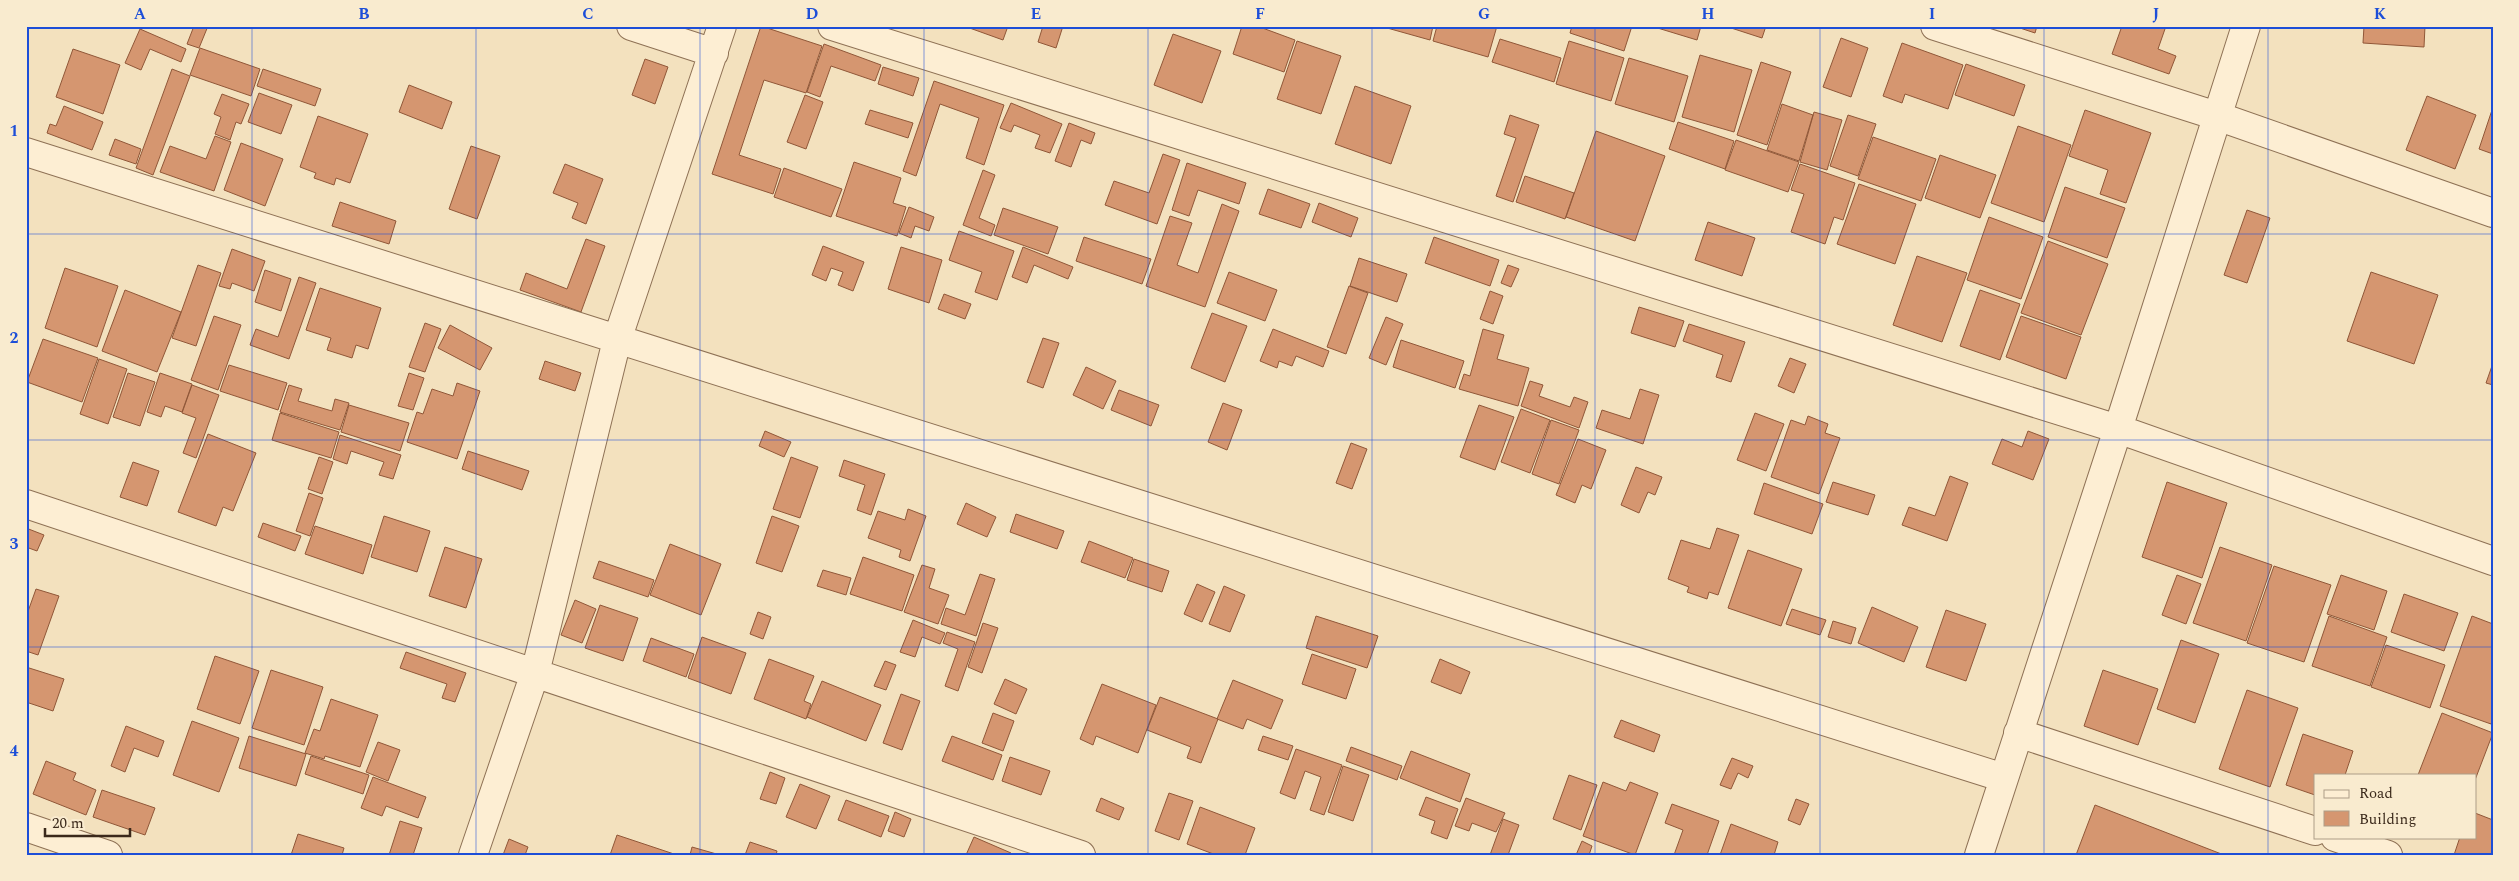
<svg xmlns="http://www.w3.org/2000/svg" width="2519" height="881" font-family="Spectral,serif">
<rect width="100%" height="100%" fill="#f3e1be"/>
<path fill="#d59670" stroke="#905738" d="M 194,26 L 208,26 L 199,48 L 187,44 Z
M 761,26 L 822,46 L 806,93 L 764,80 L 739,155 L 781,169 L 773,194 L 712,174 Z
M 964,26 L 1008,26 L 1003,40 Z
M 1043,26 L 1063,26 L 1056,48 L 1038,42 Z
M 1242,26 L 1257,26 L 1295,40 L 1284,72 L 1233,54 Z
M 1380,26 L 1433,26 L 1430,40 Z
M 1437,26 L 1497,26 L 1488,57 L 1433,41 Z
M 1572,26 L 1632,26 L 1624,51 L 1570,33 Z
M 1651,26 L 1701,26 L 1697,40 Z
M 1725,26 L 1766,26 L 1762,38 Z
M 2014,26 L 2037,26 L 2035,33 Z
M 2122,26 L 2166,26 L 2158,49 L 2176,56 L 2169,74 L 2112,54 Z
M 2364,26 L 2425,26 L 2424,47 L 2363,43 Z
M 140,29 L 186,49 L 181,62 L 150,49 L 141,70 L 125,63 Z
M 1173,34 L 1221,51 L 1202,103 L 1154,85 Z
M 1841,38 L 1868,48 L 1851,97 L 1823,87 Z
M 1500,39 L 1561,58 L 1554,82 L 1492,62 Z
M 1297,41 L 1341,56 L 1321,114 L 1277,99 Z
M 1569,41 L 1624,58 L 1611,101 L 1556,84 Z
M 1902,43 L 1963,65 L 1948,109 L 1905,94 L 1902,103 L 1883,96 Z
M 824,44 L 881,65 L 875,81 L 831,66 L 820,97 L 807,92 Z
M 200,48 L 260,69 L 251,96 L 190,75 Z
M 73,49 L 120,65 L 103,114 L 56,97 Z
M 1700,55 L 1752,70 L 1734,132 L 1682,117 Z
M 1629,58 L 1688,76 L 1674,122 L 1615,104 Z
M 645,59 L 668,67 L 655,104 L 632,95 Z
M 1761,62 L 1791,72 L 1767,145 L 1737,135 Z
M 1966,64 L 2025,85 L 2014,116 L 1955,95 Z
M 883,67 L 919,78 L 913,96 L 878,84 Z
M 172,69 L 190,76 L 153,175 L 136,168 Z
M 263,69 L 321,89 L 315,106 L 257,86 Z
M 934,81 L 1004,105 L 984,165 L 966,158 L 979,118 L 940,104 L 916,176 L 903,171 Z
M 409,85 L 452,102 L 442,129 L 399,112 Z
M 1355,86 L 1411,106 L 1391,164 L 1335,144 Z
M 259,93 L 292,105 L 281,134 L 248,122 Z
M 222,94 L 249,104 L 241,124 L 236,122 L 230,140 L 215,134 L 221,117 L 214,114 Z
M 805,95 L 823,102 L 806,149 L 787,142 Z
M 2427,96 L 2476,115 L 2455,169 L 2406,150 Z
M 1011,103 L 1062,124 L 1050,153 L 1035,148 L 1040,135 L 1014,125 L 1011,132 L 1000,128 Z
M 1782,104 L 1813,115 L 1799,161 L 1767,150 Z
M 64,106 L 103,122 L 92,150 L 47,133 L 50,124 L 56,126 Z
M 2493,107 L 2493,154 L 2479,149 Z
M 870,110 L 913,123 L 908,138 L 865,124 Z
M 2085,110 L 2151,133 L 2126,203 L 2100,194 L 2108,170 L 2069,156 Z
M 1814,112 L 1842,120 L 1827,170 L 1800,162 Z
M 1510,115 L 1539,125 L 1513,202 L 1496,196 L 1516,138 L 1504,134 Z
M 1848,115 L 1876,124 L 1858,176 L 1830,166 Z
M 318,116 L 368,134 L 350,183 L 336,178 L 334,185 L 314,178 L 316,173 L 300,167 Z
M 1678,122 L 1734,141 L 1725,169 L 1669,149 Z
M 1069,123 L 1095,133 L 1091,144 L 1081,140 L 1071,167 L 1055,161 Z
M 2018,126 L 2071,145 L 2044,222 L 1991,203 Z
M 1596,131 L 1665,156 L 1635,241 L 1566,217 Z
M 215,136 L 231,142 L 214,191 L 160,172 L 170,146 L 206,159 Z
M 1873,137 L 1936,159 L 1921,201 L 1858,179 Z
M 115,139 L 141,149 L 136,164 L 109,155 Z
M 1736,140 L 1799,162 L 1788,192 L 1725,170 Z
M 241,143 L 283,159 L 265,206 L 224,190 Z
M 471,146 L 500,156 L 477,219 L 449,209 Z
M 1163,154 L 1180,160 L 1157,224 L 1105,205 L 1114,181 L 1149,193 Z
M 1940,155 L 1996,175 L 1980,218 L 1925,198 Z
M 854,162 L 901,178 L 893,203 L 906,207 L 897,236 L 836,216 Z
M 1187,163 L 1246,183 L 1239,204 L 1198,190 L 1189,216 L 1172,210 Z
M 565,164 L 603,179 L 586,224 L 572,218 L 578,203 L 553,193 Z
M 1800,164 L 1855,183 L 1843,220 L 1834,217 L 1825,244 L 1791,232 L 1804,194 L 1791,190 Z
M 784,168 L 842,189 L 831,217 L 774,197 Z
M 983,170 L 995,175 L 979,218 L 995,225 L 991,236 L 963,225 Z
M 1525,176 L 1574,193 L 1565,219 L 1516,202 Z
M 1859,184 L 1916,204 L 1895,264 L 1837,244 Z
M 2065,187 L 2125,208 L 2107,258 L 2048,237 Z
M 1268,189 L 1310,204 L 1301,228 L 1259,214 Z
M 340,202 L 396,221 L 389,244 L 332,226 Z
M 1319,203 L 1358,218 L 1351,237 L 1312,222 Z
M 1222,204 L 1239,211 L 1205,307 L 1146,286 L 1170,216 L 1192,223 L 1177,265 L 1198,273 Z
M 909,207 L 934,217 L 929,231 L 915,226 L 911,238 L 899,233 Z
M 1003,208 L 1058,227 L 1048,254 L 994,235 Z
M 2247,210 L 2270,218 L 2247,283 L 2224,275 Z
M 1989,217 L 2043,237 L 2021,299 L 1967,280 Z
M 1708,222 L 1755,238 L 1742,276 L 1695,260 Z
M 959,231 L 1014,251 L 997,300 L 975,292 L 982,272 L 949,260 Z
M 1084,237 L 1151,259 L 1142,284 L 1076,261 Z
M 1434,237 L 1499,260 L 1490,286 L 1425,263 Z
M 586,239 L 605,246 L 581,312 L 520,290 L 526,273 L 567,289 Z
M 2048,241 L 2108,264 L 2081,335 L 2021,313 Z
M 823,246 L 864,262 L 853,291 L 838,285 L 843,272 L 831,268 L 826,281 L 812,275 Z
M 901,247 L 942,260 L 929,303 L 888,289 Z
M 1023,247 L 1073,267 L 1068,279 L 1034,265 L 1027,283 L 1012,277 Z
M 232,249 L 265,261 L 254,291 L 232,283 L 230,289 L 219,286 Z
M 1917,256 L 1967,273 L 1942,342 L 1893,325 Z
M 1359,258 L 1407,274 L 1397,302 L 1350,286 Z
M 198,265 L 221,273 L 196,346 L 172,338 Z
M 1508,265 L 1519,269 L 1511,287 L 1501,283 Z
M 65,268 L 118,286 L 97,347 L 45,328 Z
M 265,270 L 291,279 L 281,311 L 255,302 Z
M 1229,272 L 1277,290 L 1265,321 L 1217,303 Z
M 2371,272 L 2438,295 L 2414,364 L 2347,341 Z
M 299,277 L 316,283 L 289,359 L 250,345 L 256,329 L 278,337 Z
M 1349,286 L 1368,293 L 1346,354 L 1327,347 Z
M 320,288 L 381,308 L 368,349 L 356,345 L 352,358 L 327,350 L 331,338 L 306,330 Z
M 125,290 L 181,312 L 157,372 L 102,351 Z
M 1980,290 L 2020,304 L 2000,360 L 1960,346 Z
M 1490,291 L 1503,296 L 1493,324 L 1480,319 Z
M 944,294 L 971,304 L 965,319 L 938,309 Z
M 1639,307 L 1684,321 L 1675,347 L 1631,333 Z
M 1212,313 L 1247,326 L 1225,382 L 1191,368 Z
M 214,316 L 241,325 L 218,390 L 191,380 Z
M 2021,316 L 2081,337 L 2066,379 L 2006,357 Z
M 1386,317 L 1403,324 L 1386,365 L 1369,358 Z
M 425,323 L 441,329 L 425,372 L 409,367 Z
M 1689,324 L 1745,342 L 1731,382 L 1716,377 L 1723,355 L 1683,341 Z
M 450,325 L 492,348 L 480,370 L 438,348 Z
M 1273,329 L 1329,351 L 1323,367 L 1296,356 L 1292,366 L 1279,361 L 1277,368 L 1260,361 Z
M 1483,329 L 1504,335 L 1497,359 L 1529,368 L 1518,406 L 1459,389 L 1464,374 L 1470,376 Z
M 1043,338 L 1059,343 L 1043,388 L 1027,382 Z
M 43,339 L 98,358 L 82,402 L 27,382 Z
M 1401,340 L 1464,361 L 1455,388 L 1393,367 Z
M 1790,358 L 1806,364 L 1794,393 L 1778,386 Z
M 99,359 L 127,369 L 108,424 L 80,414 Z
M 545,361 L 581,373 L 575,391 L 539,379 Z
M 2493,363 L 2493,385 L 2486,383 Z
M 229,365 L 287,383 L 278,410 L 220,391 Z
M 1086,367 L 1116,381 L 1103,409 L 1073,395 Z
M 128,373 L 155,382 L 140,426 L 113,417 Z
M 160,373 L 192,384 L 182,412 L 165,406 L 161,417 L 147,412 Z
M 409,373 L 424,378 L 413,410 L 398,406 Z
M 1530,381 L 1543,385 L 1539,396 L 1570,407 L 1574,397 L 1588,402 L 1579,428 L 1521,406 Z
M 457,383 L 480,391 L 457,459 L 407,442 L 417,412 L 423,414 L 432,389 L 453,396 Z
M 192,385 L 219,395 L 196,458 L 183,453 L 196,418 L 182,413 Z
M 289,385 L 302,389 L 298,401 L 332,411 L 335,399 L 349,403 L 340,430 L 280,412 Z
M 1640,389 L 1659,395 L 1643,444 L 1596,428 L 1602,410 L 1630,419 Z
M 1119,390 L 1159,405 L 1151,426 L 1111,410 Z
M 1223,403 L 1242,410 L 1227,450 L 1208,442 Z
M 349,405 L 409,423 L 400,451 L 341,432 Z
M 1479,405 L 1514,417 L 1495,470 L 1460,457 Z
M 1521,409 L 1550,420 L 1530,473 L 1501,462 Z
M 280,413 L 339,432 L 331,458 L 272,440 Z
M 1755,413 L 1784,424 L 1766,471 L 1737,460 Z
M 1808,416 L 1828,424 L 1825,433 L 1840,438 L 1819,494 L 1771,477 L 1791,420 L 1805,425 Z
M 1551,420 L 1579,430 L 1559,484 L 1532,474 Z
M 765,431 L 791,442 L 784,457 L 759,446 Z
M 2028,431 L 2049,439 L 2033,480 L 1992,464 L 2002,439 L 2022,447 Z
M 208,434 L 256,453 L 233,511 L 223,507 L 216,526 L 178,512 Z
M 340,435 L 401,455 L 393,479 L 379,475 L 384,462 L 351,451 L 347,464 L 333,459 Z
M 1578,439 L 1606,450 L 1591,489 L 1582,485 L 1575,503 L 1556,495 Z
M 1351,443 L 1367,449 L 1352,489 L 1336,483 Z
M 468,451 L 529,471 L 522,490 L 462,469 Z
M 319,457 L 333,462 L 322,494 L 308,489 Z
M 791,457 L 818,467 L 800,518 L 773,509 Z
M 844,460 L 885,474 L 871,515 L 857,510 L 865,485 L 839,476 Z
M 133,462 L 159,471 L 147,506 L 120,497 Z
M 1636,467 L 1662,477 L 1655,495 L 1648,492 L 1639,513 L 1621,505 Z
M 1950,476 L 1968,483 L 1947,541 L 1902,525 L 1909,507 L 1935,516 Z
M 1833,482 L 1875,495 L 1868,515 L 1826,502 Z
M 2167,482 L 2227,503 L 2202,578 L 2142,557 Z
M 1764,483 L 1823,504 L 1812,534 L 1754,514 Z
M 309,493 L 323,498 L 310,536 L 296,531 Z
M 966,503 L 996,517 L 987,537 L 957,524 Z
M 908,509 L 926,516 L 910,561 L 899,557 L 901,550 L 868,538 L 878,511 L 905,520 Z
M 1016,514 L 1064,531 L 1057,549 L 1010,532 Z
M 384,516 L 430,531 L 417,572 L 371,557 Z
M 772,516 L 799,526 L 782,572 L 756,563 Z
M 263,523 L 301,536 L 295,551 L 258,537 Z
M 315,526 L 372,545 L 363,574 L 305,554 Z
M 26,528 L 44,535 L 37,551 L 26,547 Z
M 1717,528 L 1739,535 L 1718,595 L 1709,592 L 1707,599 L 1687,592 L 1689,587 L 1668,579 L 1681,540 L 1710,549 Z
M 1089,541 L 1133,558 L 1125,578 L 1081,562 Z
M 670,544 L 721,564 L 701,615 L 650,595 Z
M 445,547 L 482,559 L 466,608 L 429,596 Z
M 2220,547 L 2272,565 L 2246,641 L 2193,623 Z
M 1748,550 L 1802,569 L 1781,626 L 1728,608 Z
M 863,557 L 914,575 L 902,611 L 850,594 Z
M 1134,559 L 1169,571 L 1162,592 L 1127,580 Z
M 599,561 L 654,580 L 648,597 L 593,578 Z
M 922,565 L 935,569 L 929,588 L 949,595 L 938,624 L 904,612 Z
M 2274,566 L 2331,585 L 2304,662 L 2247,643 Z
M 823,570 L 851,578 L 846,595 L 817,586 Z
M 980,574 L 995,579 L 976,636 L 941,624 L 946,608 L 965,615 Z
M 2177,575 L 2201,584 L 2186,624 L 2162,615 Z
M 2341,575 L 2387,591 L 2374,630 L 2327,614 Z
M 1197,584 L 1215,592 L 1202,622 L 1184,614 Z
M 1224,586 L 1245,595 L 1230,632 L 1209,624 Z
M 36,589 L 59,596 L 38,655 L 26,651 L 26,617 Z
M 2404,594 L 2458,613 L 2444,651 L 2391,632 Z
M 575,600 L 596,609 L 582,643 L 561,635 Z
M 600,605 L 638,618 L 623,661 L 585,648 Z
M 1872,607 L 1918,627 L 1904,662 L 1858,643 Z
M 1792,609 L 1826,620 L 1820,635 L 1786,624 Z
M 1946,610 L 1986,624 L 1966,681 L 1926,667 Z
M 758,612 L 771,617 L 763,639 L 750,634 Z
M 1316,616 L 1378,636 L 1367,668 L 1306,648 Z
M 2329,616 L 2387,637 L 2370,686 L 2312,666 Z
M 2472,616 L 2493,624 L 2493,718 L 2491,724 L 2440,706 Z
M 913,620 L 945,633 L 940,644 L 922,637 L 915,657 L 900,652 Z
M 1833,621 L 1856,628 L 1851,644 L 1828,637 Z
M 983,623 L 998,628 L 982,673 L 968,667 Z
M 947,632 L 975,642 L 958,691 L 945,686 L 958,649 L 943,643 Z
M 702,637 L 746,653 L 731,694 L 688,678 Z
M 651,638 L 694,654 L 686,677 L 643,661 Z
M 2181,640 L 2219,654 L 2195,723 L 2157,709 Z
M 2386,645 L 2445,665 L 2430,708 L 2371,687 Z
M 406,652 L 466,673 L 455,702 L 442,698 L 447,684 L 400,668 Z
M 1312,654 L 1356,669 L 1346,699 L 1302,684 Z
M 215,656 L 259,671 L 240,724 L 197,709 Z
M 769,659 L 814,676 L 804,701 L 811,704 L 806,719 L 754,699 Z
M 1440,659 L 1470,672 L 1461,694 L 1431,682 Z
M 885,661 L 896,665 L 886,690 L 874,686 Z
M 26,667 L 64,679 L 53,711 L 26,702 Z
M 271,670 L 323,687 L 304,745 L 252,728 Z
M 2103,670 L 2158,689 L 2138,745 L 2084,726 Z
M 1005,679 L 1027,689 L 1016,714 L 994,704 Z
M 1233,680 L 1283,700 L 1271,729 L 1247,719 L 1243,729 L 1217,719 Z
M 822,681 L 881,705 L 866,741 L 807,717 Z
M 1102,684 L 1156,705 L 1138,753 L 1096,736 L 1093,745 L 1080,739 Z
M 2247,690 L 2298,708 L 2270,787 L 2219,769 Z
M 901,694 L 920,701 L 902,750 L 883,743 Z
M 1160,697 L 1218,719 L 1201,763 L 1187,758 L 1191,747 L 1147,730 Z
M 331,699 L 378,715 L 360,767 L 325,756 L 324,759 L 305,753 L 314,729 L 320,731 Z
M 993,713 L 1014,721 L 1003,751 L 982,743 Z
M 2442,713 L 2493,733 L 2475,780 L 2475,775 L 2418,775 Z
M 1621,720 L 1660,735 L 1654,752 L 1614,737 Z
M 192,721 L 239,738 L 219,792 L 173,775 Z
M 126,726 L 164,741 L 158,757 L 134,748 L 125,772 L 111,766 Z
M 2303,734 L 2353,751 L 2345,775 L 2315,775 L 2315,795 L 2286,785 Z
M 249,736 L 306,754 L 296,786 L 239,768 Z
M 952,736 L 1002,755 L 993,780 L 942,761 Z
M 1263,736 L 1293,746 L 1288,760 L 1258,750 Z
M 378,742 L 400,750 L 388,781 L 366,772 Z
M 1351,747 L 1402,766 L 1397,780 L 1346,761 Z
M 1296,749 L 1342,765 L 1324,815 L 1310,810 L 1321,777 L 1305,771 L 1295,799 L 1280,793 Z
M 1411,751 L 1470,774 L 1460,802 L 1400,778 Z
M 311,756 L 369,775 L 363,794 L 305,774 Z
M 1010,757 L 1050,771 L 1041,795 L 1002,781 Z
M 1732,758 L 1753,766 L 1748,778 L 1738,773 L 1731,789 L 1720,785 Z
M 46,761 L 76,773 L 73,780 L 96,790 L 86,815 L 33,794 Z
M 1343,766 L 1369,775 L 1353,821 L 1328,812 Z
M 770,772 L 785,778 L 776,804 L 760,799 Z
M 1569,775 L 1597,785 L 1581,830 L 1553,819 Z
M 373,777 L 426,797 L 418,818 L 386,806 L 382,816 L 361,808 Z
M 1603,782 L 1626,791 L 1630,782 L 1658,793 L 1635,855 L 1583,836 Z
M 800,784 L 830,796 L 816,829 L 786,817 Z
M 102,790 L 155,808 L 145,835 L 93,817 Z
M 1169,793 L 1193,801 L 1179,840 L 1155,831 Z
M 1426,797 L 1458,809 L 1447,839 L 1431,833 L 1435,821 L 1419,815 Z
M 1101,798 L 1124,808 L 1119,820 L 1096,811 Z
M 1466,798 L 1505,813 L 1496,832 L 1472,823 L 1469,831 L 1455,826 Z
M 1796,799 L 1809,804 L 1800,825 L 1788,820 Z
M 846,800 L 889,816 L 881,837 L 838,820 Z
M 1672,804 L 1719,821 L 1707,855 L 1674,855 L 1683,830 L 1665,823 Z
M 2095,805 L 2224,855 L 2076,855 Z
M 1200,807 L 1255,828 L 1245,855 L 1216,855 L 1187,844 Z
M 895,812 L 911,819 L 904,837 L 888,831 Z
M 2475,813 L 2493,820 L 2493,855 L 2454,855 L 2460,837 L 2475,837 Z
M 1503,819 L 1519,825 L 1508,855 L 1490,855 Z
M 400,821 L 422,828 L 413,855 L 389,855 Z
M 1731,824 L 1778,842 L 1774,855 L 1720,855 Z
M 298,834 L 344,848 L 342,855 L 291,855 Z
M 617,835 L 677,855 L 610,855 Z
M 974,837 L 1011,853 L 1010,855 L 966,855 Z
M 509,839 L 528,847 L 525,855 L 503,855 Z
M 1582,841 L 1592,846 L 1589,855 L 1576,855 Z
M 750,842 L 777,851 L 776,855 L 745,855 Z
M 692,847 L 720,855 L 690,855 Z"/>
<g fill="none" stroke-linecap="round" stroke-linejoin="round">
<g stroke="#8e7155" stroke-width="30">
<path id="minor" d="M 631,26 L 714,53
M 832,26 L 2118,429 L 2493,561
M 1935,26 L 2217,116 L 2493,213
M 26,152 L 2004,778
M 26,504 L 1081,855
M 2018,733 L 2315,831
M 26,827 L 108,855
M 2335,837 L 2388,855
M 473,855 L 535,673 L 617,340 L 722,26
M 1979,855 L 2118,429 L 2246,26"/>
</g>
<use href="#minor" stroke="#fdeed3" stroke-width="28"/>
</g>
<path fill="none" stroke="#1d4ed8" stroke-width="1" stroke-opacity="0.55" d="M 252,26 L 252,855M 476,26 L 476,855M 700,26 L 700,855M 924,26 L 924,855M 1148,26 L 1148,855M 1372,26 L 1372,855M 1595,26 L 1595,855M 1820,26 L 1820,855M 2044,26 L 2044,855M 2268,26 L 2268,855M 26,234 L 2493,234M 26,440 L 2493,440M 26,647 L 2493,647"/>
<rect width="2519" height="881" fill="none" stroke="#f9ebcf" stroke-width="55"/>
<rect x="2314" y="774" width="162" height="65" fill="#f9ebcf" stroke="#ad9d87"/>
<rect x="2324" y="790" width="25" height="8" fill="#fdeed3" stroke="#ad9d87"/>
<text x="2359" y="798" font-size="15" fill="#3b291b">Road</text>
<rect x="2324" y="811" width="25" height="15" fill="#d59670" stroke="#ad9d87"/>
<text x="2359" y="824" font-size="15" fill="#3b291b">Building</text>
<path d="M45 828v8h85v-8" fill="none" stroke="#3b291b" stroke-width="2.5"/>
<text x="52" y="828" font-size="15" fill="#3b291b" stroke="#f9ebcf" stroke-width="4" paint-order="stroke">20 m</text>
<rect x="28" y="28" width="2464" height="826" fill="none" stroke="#1d4ed8" stroke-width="2"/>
<g font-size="16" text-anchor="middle" font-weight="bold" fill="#1d4ed8">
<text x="140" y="19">A</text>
<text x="364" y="19">B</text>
<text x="588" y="19">C</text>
<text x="812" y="19">D</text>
<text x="1036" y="19">E</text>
<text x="1260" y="19">F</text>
<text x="1484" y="19">G</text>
<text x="1708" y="19">H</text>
<text x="1932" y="19">I</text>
<text x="2156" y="19">J</text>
<text x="2380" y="19">K</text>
<text x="14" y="136">1</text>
<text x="14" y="343">2</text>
<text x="14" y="549">3</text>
<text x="14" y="756">4</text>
</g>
</svg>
